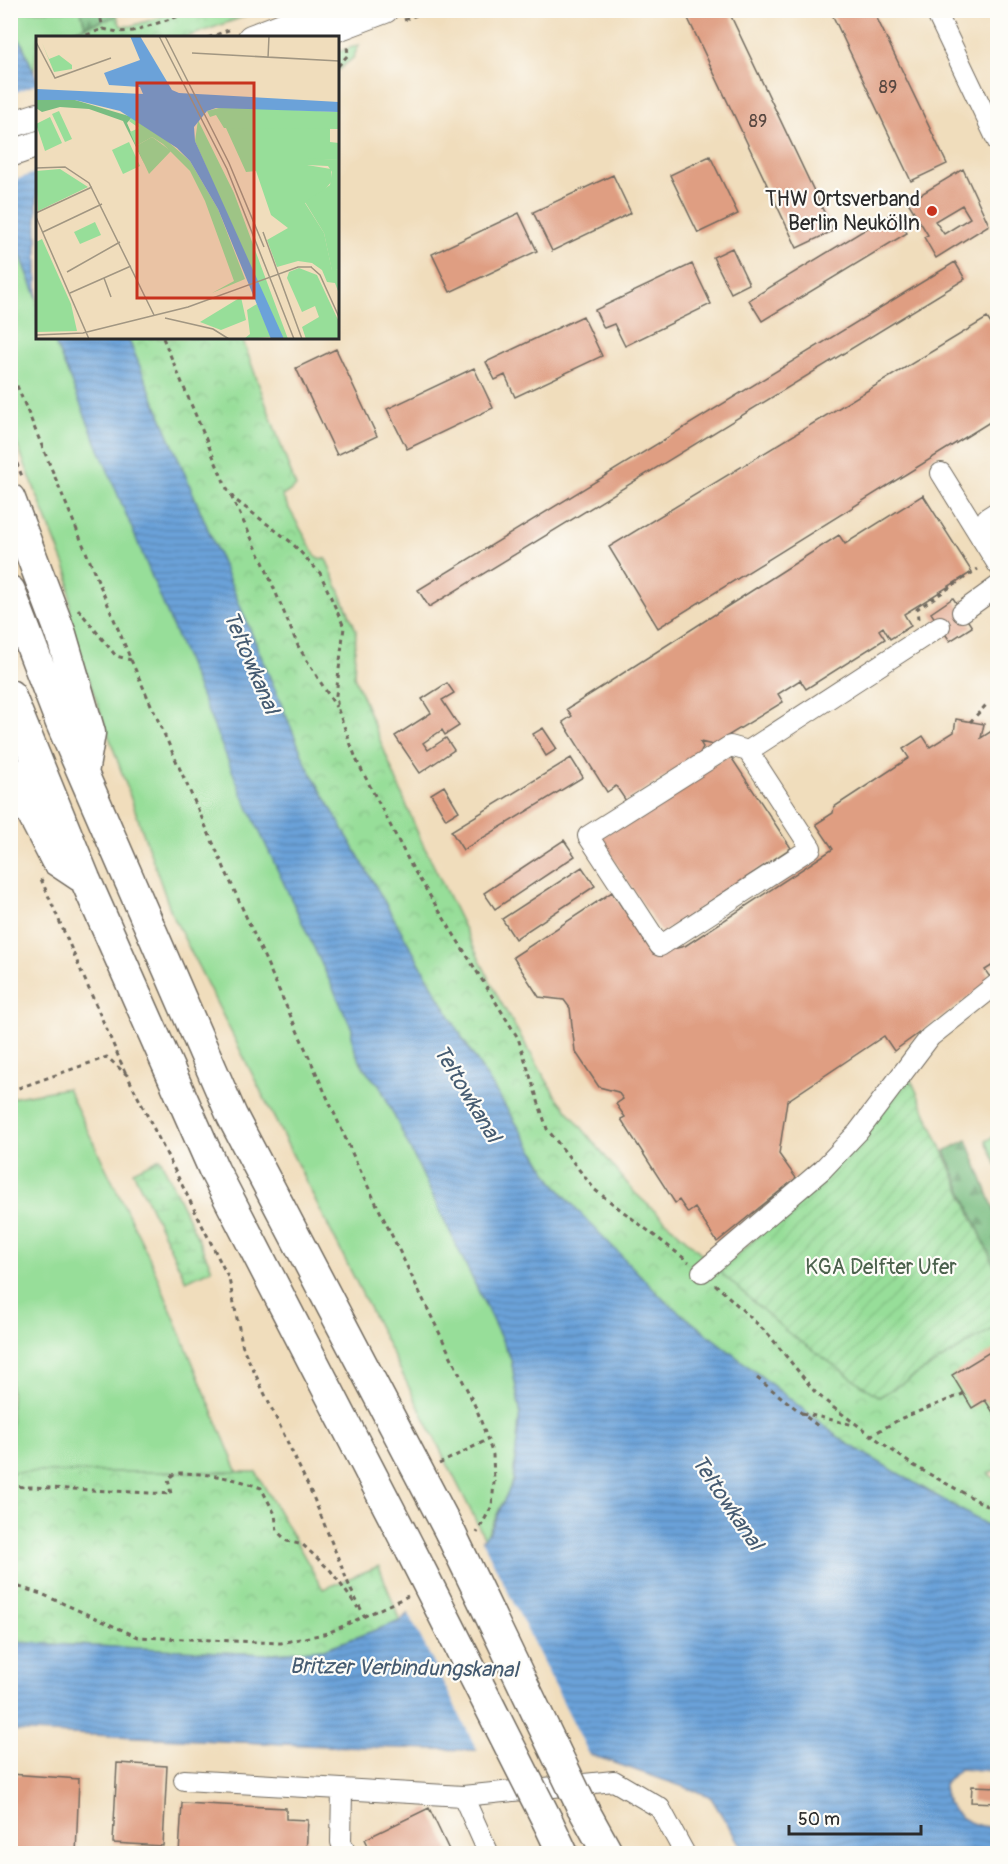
<svg xmlns="http://www.w3.org/2000/svg" width="1008" height="1864" font-family="Pangolin,sans-serif">
<defs>
<pattern id="forest-firs" width="22" height="20" patternUnits="userSpaceOnUse" patternTransform="scale(1.5)"><rect width="22" height="20" fill="#79bd81"/><path d="M5 1l3.5 6h-7zM16 11l3.5 6h-7z" fill="#639a6a"/></pattern>
<pattern id="wetland-marsh" width="20" height="14" patternUnits="userSpaceOnUse" patternTransform="scale(1.5)"><rect width="20" height="14" fill="#97de99"/><path d="M1 5h8M5 5V1M11 12h8M15 12V8" fill="none" stroke="#82bf84"/></pattern>
<pattern id="park-crowns" width="20" height="18" patternUnits="userSpaceOnUse" patternTransform="scale(1.5)"><rect width="20" height="18" fill="#97de99"/><path d="M2 6a3 3 0 1 1 6 0M12 15a3 3 0 1 1 6 0" fill="none" stroke="#82bf84"/></pattern>
<pattern id="garden-furrows" width="10" height="10" patternUnits="userSpaceOnUse" patternTransform="scale(1.5)"><rect width="10" height="10" fill="#97de99"/><path d="M-1 1l2-2M0 10L10 0M9 11l2-2" fill="none" stroke="#82bf84"/></pattern>
<pattern id="water-rules" width="6" height="5" patternUnits="userSpaceOnUse" patternTransform="scale(1.5)"><rect width="6" height="5" fill="#6ba2d9"/><path d="M0 2.5h6" fill="none" stroke="#5884b0"/></pattern>
</defs>
<rect width="100%" height="100%" fill="#fdfcf7"/>
<filter id="ink" filterUnits="userSpaceOnUse"><feTurbulence type="fractalNoise" baseFrequency=".0167" numOctaves="2"/><feDisplacementMap in="SourceGraphic" scale="12" xChannelSelector="R" yChannelSelector="G"/><feConvolveMatrix kernelMatrix="1 2 1 2 8 2 1 2 1" color-interpolation-filters="sRGB"/></filter>
<filter id="wash" filterUnits="userSpaceOnUse"><feTurbulence type="fractalNoise" baseFrequency=".008" numOctaves="4" result="noise"/><feDisplacementMap in="SourceGraphic" scale="24" xChannelSelector="R" yChannelSelector="G"/><feGaussianBlur stdDeviation="1.35" result="paint"/><feColorMatrix in="noise" values="0 0 0 0 0 0 0 0 0 0 0 0 0 0 0 0 0 1.4 0 .05"/><feComposite in="paint" operator="in"/></filter>
<g filter="url(#wash)">
<rect width="100%" height="100%" fill="#f0ddbc"/>
<path fill="#97de99" stroke="#618462" stroke-width="1.5" d="M 10,11 L 81,11 L 85,26 L 57,37 L 38,38 L 34,72 L 21,41 L 11,33 Z
M 11,235 L 14,238 L 37,298 L 38,338 L 53,338 L 352,1029 C 350,1047 364,1074 379,1084 L 511,1359 L 520,1411 L 513,1481 L 485,1539 L 171,912 L 70,626 L 69,576 L 11,429 Z
M 67,1088 L 150,1259 L 238,1473 L 11,1472 L 11,1098 Z
M 997,1135 L 997,1166 L 986,1141 Z"/>
<path fill="url(#forest-firs)" stroke="#527456" stroke-width="1.5" d="M 81,11 L 115,11 L 117,16 L 85,26 Z
M 967,1140 L 997,1217 L 997,1272 L 945,1151 Z"/>
<path fill="url(#wetland-marsh)" stroke="#618462" stroke-width="1.5" d="M 160,1158 L 212,1269 L 186,1281 L 133,1171 Z"/>
<path fill="url(#park-crowns)" stroke="#618462" stroke-width="1.5" d="M 181,11 L 260,11 L 187,37 L 57,37 L 117,16 L 121,26 L 131,26 Z
M 359,45 L 353,58 L 338,70 L 338,52 Z
M 128,338 L 242,338 L 296,487 L 282,496 L 317,558 L 326,559 L 356,630 L 354,676 L 419,836 L 500,1001 L 555,1095 L 635,1193 L 786,1331 L 879,1397 L 997,1326 L 997,1469 L 988,1474 L 997,1480 L 997,1531 L 846,1443 L 665,1301 L 580,1213 L 553,1182 L 464,1041 L 307,766 Z
M 11,1472 L 256,1472 L 323,1589 L 379,1566 L 400,1621 L 324,1649 L 263,1654 L 11,1642 Z"/>
<path fill="url(#garden-furrows)" stroke="#618462" stroke-width="1.5" d="M 909,1075 L 997,1272 L 997,1326 L 879,1397 L 786,1331 L 719,1271 L 832,1168 Z"/>
<path fill="url(#water-rules)" stroke="#4b6682" stroke-width="1.5" d="M 10,33 L 21,41 L 37,80 L 37,298 L 14,238 L 11,235 Z
M 53,338 L 128,338 L 307,766 L 464,1041 L 553,1182 L 580,1213 L 665,1301 L 846,1443 L 997,1531 L 997,1771 L 959,1769 L 944,1784 C 945,1815 969,1826 997,1828 L 997,1853 L 745,1853 L 710,1796 L 586,1753 L 325,1746 L 11,1731 L 10,1642 L 263,1654 L 324,1649 L 400,1621 L 489,1533 L 513,1481 L 520,1411 L 511,1359 L 379,1084 C 364,1074 350,1047 352,1029 L 241,792 Z"/>
<path fill="#f0ddbc" d="M 37,84 L 37,172 L 10,182 L 11,94 Z
M 481,1538 L 591,1758 L 479,1754 L 407,1610 Z"/>
<g id="blocks">
<path fill="#df9e82" fill-rule="evenodd" d="M 684,10 L 728,10 L 833,231 L 797,248 Z
M 830,10 L 873,10 L 947,164 L 911,181 Z
M 710,156 L 738,214 L 698,233 L 670,175 Z
M 963,169 L 989,225 L 936,258 L 924,237 L 928,235 L 908,202 ZM 962,205 L 970,218 L 944,234 L 935,221 Z
M 613,175 L 631,213 L 552,251 L 533,212 Z
M 894,212 L 907,233 L 762,321 L 749,300 Z
M 519,213 L 537,251 L 450,292 L 432,254 Z
M 732,248 L 749,284 L 731,293 L 713,257 Z
M 955,262 L 965,279 L 429,607 L 418,590 Z
M 692,264 L 711,304 L 625,346 L 614,324 L 604,328 L 595,310 Z
M 583,316 L 602,356 L 515,397 L 505,375 L 495,380 L 486,362 Z
M 987,318 L 998,334 L 998,417 L 658,628 L 609,547 Z
M 336,349 L 377,436 L 337,455 L 296,368 Z
M 474,368 L 493,408 L 407,449 L 387,409 Z
M 923,495 L 972,572 L 904,614 L 911,626 L 890,639 L 883,627 L 879,630 L 885,639 L 806,689 L 800,680 L 778,694 L 783,702 L 713,745 L 700,742 L 703,747 L 699,755 L 626,801 L 616,786 L 607,792 L 563,722 L 572,716 L 567,709 L 839,535 L 845,544 Z
M 953,598 L 972,627 L 950,641 L 931,613 Z
M 447,683 L 454,693 L 442,700 L 459,726 L 445,735 L 442,730 L 423,743 L 428,750 L 446,738 L 454,750 L 420,773 L 395,736 L 431,713 L 422,699 Z
M 956,719 L 984,724 L 981,738 L 998,727 L 998,962 L 985,970 L 992,980 L 894,1051 L 884,1036 L 787,1101 L 779,1154 L 796,1178 L 717,1242 L 695,1208 L 688,1213 L 679,1200 L 675,1203 L 621,1119 L 625,1117 L 616,1104 L 623,1099 L 618,1092 L 599,1087 L 575,1051 L 570,1008 L 564,1000 L 539,997 L 513,957 L 612,892 L 653,954 L 685,946 L 833,849 L 816,824 L 833,813 L 834,807 L 909,758 L 903,749 L 923,736 L 930,747 L 954,732 Z
M 543,728 L 557,749 L 546,756 L 533,734 Z
M 729,754 L 791,848 L 662,933 L 599,838 Z
M 571,758 L 583,777 L 463,850 L 451,831 Z
M 444,786 L 459,811 L 446,819 L 431,794 Z
M 564,840 L 575,856 L 495,909 L 484,893 Z
M 582,867 L 595,886 L 515,939 L 502,919 Z
M 998,1347 L 998,1420 L 985,1400 L 972,1408 L 952,1375 Z
M 117,1763 L 167,1766 L 163,1846 L 113,1843 Z
M 10,1774 L 79,1779 L 76,1854 L 10,1854 Z
M 972,1786 L 998,1787 L 998,1803 L 971,1802 Z
M 182,1803 L 286,1808 L 286,1819 L 308,1820 L 306,1854 L 179,1854 Z
M 429,1808 L 451,1854 L 372,1854 L 365,1839 Z"/>
</g>
</g>
<g filter="url(#ink)">
<use href="#blocks" fill-opacity="0" stroke="#70695e" stroke-width="1.5"/>
<g fill="none" stroke-linecap="round" stroke-linejoin="round">
<g stroke="#70695e" stroke-width="22">
<path id="minor" d="M 935,10 L 998,142
M 941,473 L 998,565
M 981,538 L 987,518 L 998,511
M 962,612 L 998,586
M 748,751 L 730,746 L 588,836 L 660,946 L 811,848 L 748,751 L 940,626
M 702,1272 L 823,1169 L 858,1132 L 930,1037 L 998,983
M 184,1780 L 463,1796 L 614,1781 L 660,1808 L 685,1854
M 342,1791 L 341,1842 L 346,1854
M 463,1796 L 489,1854"/>
</g>
<g stroke="#70695e" stroke-width="28">
<path id="major" d="M 251,38 L 324,10
M 311,38 L 385,10
M 10,125 L 38,116
M 10,154 L 38,144"/>
</g>
<g stroke="#70695e" stroke-width="33">
<path id="highway" d="M 10,499 L 61,634 L 90,733 L 83,773
M 10,591 L 61,723 L 232,1116 L 450,1532
M 10,695 L 85,879 L 214,1170 L 411,1551
M 10,771 L 56,860 L 80,876
M 581,1805 L 608,1854
M 548,1822 L 563,1854"/>
</g>
<path stroke="#70695e" stroke-width="3" stroke-dasharray="4.5 4.5" stroke-linecap="butt" d="M 99,10 L 103,29
M 404,20 L 429,10
M 78,38 L 103,29 L 118,32 L 133,31 L 198,10
M 208,38 L 231,29
M 338,66 L 348,55 L 347,46
M 163,338 L 227,489 L 234,499 L 291,542 L 320,573 L 344,627 L 336,695 L 338,710 L 357,761 L 412,867 L 518,1038 L 547,1129 L 595,1190 L 689,1262
M 10,369 L 131,660 L 357,1164 L 477,1410 L 493,1455 L 494,1482 L 492,1506 L 477,1533
M 10,446 L 23,479
M 231,496 L 263,562 L 298,646 L 336,707
M 78,609 L 116,656 L 131,660
M 918,619 L 917,609 L 978,569
M 970,722 L 987,704
M 41,879 L 126,1074
M 10,1091 L 107,1057 L 127,1075 L 229,1279 L 243,1348 L 312,1494 L 351,1590 L 365,1617
M 715,1284 L 769,1335 L 815,1392 L 834,1408 L 911,1464 L 998,1512
M 757,1378 L 818,1426
M 802,1413 L 854,1425
M 870,1436 L 902,1418 L 963,1394
M 439,1464 L 487,1440
M 10,1486 L 171,1494 L 168,1479 L 175,1473 C 205,1473 233,1477 261,1488 L 275,1514 L 277,1531 L 287,1541 L 303,1545 L 331,1571 L 358,1608
M 10,1584 L 44,1595 L 138,1637 L 281,1643 L 328,1633 L 408,1596"/>
<use href="#minor" stroke="#fff" stroke-width="20"/>
<use href="#major" stroke="#fff" stroke-width="26"/>
<use href="#highway" stroke="#fff" stroke-width="30"/>
<g stroke="#70695e" stroke-width="33" stroke-linecap="butt">
<path id="highway-bridge" d="M 450,1532 L 581,1805
M 411,1551 L 548,1822"/>
</g>
<use href="#highway-bridge" stroke="#fff" stroke-width="30"/>
</g>
</g>
<circle fill="#c8321e" stroke="#fdfcf7" stroke-width="2" cx="932" cy="211" r="6"/>
<g text-anchor="middle" stroke-width="4.5" stroke-linejoin="round" paint-order="stroke">
<g font-size="18" fill="#584841">
<text x="888" y="93">89</text>
<text x="758" y="127">89</text>
</g>
<g font-size="21" fill="#2b2b2b" stroke="#fdfcf7" text-anchor="end">
<text x="920" y="206">THW Ortsverband<tspan x="920" dy="24">Berlin Neukölln</tspan></text>
</g>
<g font-size="21" fill="#4b614c" stroke="#fdfcf7">
<text x="881" y="1274">KGA Delfter Ufer</text>
</g>
<g font-size="22" font-style="italic" fill="#455b71" stroke="#fdfcf7">
<text transform="translate(252 662) rotate(67)" y="8">Teltowkanal</text>
<text transform="translate(468 1093) rotate(59)" y="8">Teltowkanal</text>
<text transform="translate(728 1502) rotate(56)" y="8">Teltowkanal</text>
<text transform="translate(404 1667) rotate(1)" y="8">Britzer Verbindungskanal</text>
</g>
</g>
<g transform="translate(36 36)">
<rect width="303" height="303" fill="#f0ddbc"/>
<path d="M 6,7 L 13,23 L 23,19 L 36,29 L 36,33 L 18,36 ZM 23,75 L 36,103 L 29,106 L 16,78 ZM 14,81 L 26,107 L 9,115 L 0,88 ZM 162,84 L 198,157 L 252,303 L 248,303 L 237,286 L 159,105 ZM 190,92 L 294,92 L 294,106 L 303,107 L 303,124 L 271,123 L 271,129 L 295,133 L 296,145 L 286,157 L 269,167 L 288,197 L 296,234 L 303,233 L 303,258 L 299,247 L 291,246 L 286,234 L 276,227 L 262,225 L 241,231 L 231,204 L 252,192 L 235,179 L 220,135 L 210,136 ZM 93,106 L 104,130 L 87,138 L 76,114 ZM 263,232 L 281,239 L 303,286 L 303,303 L 270,303 L 266,291 L 283,281 L 279,270 L 266,276 L 251,242 L 253,236 Z" fill="#97de99"/>
<path d="M 0,64 L 39,64 L 96,81 L 91,87 L 109,129 L 87,85 L 53,73 L 24,71 L 6,76 L 0,72 Z" fill="#79bd81"/>
<path d="M 187,71 L 303,76 L 303,93 L 188,92 L 180,79 L 174,81 L 171,75 ZM 96,81 L 120,95 L 154,125 L 182,173 L 209,243 L 176,257 L 198,245 L 169,165 L 154,135 L 127,108 L 116,101 L 100,110 L 94,96 L 103,92 L 93,85 ZM 6,203 L 35,268 L 41,295 L 0,296 L 0,206 Z" fill="#97de99"/>
<path d="M 116,101 L 135,115 L 113,138 L 100,110 ZM 271,122 L 303,124 L 303,233 L 296,235 L 288,197 L 269,166 L 294,149 L 296,136 L 292,130 L 271,129 ZM 24,133 L 52,151 L 2,175 L 0,135 ZM 59,186 L 65,199 L 44,208 L 38,196 ZM 205,261 L 210,284 L 185,294 L 164,286 ZM 221,268 L 235,301 L 208,303 L 214,298 L 211,274 Z" fill="#97de99"/>
<path d="M 94,0 L 104,0 L 136,54 L 143,57 L 303,66 L 303,76 L 180,72 L 171,75 L 158,91 L 159,105 L 248,303 L 235,303 L 182,173 L 154,125 L 141,112 L 84,75 L 39,64 L 0,64 L 1,53 L 107,58 L 104,51 L 73,49 L 68,37 L 104,24 Z" fill="#6ba2d9"/>
<path fill="none" stroke="#a19682" stroke-width="1.5" d="M 123,0 L 191,133 L 258,303M 129,0 L 193,127 L 228,211M 0,6 L 19,42 L 75,22M 156,17 L 303,25M 232,22 L 233,0M 0,132 L 29,131 L 53,147 L 118,279M 0,177 L 56,151M 0,181 L 53,303M 7,196 L 66,168M 227,196 L 266,303M 275,231 L 284,239 L 303,281M 31,236 L 84,206M 68,242 L 75,261M 34,257 L 95,230M 129,282 L 177,293 L 193,303M 0,299 L 47,297 L 152,271 L 262,231 L 276,231"/>
<path fill="#c8321e" fill-opacity="0.15" stroke="#c8321e" stroke-width="3" d="M 101,47 L 218,47 L 218,262 L 101,262 Z"/>
<rect width="303" height="303" fill="none" stroke="#2b2b2b" stroke-width="3"/>
</g>
<rect width="1008" height="1864" fill="none" stroke="#fdfcf7" stroke-width="36"/>
<path d="M789 1825v9h132v-9" fill="none" stroke="#2b2b2b" stroke-width="3"/>
<text x="798" y="1825" font-size="18" fill="#2b2b2b" stroke="#fdfcf7" stroke-width="4.5" paint-order="stroke">50 m</text>
</svg>
